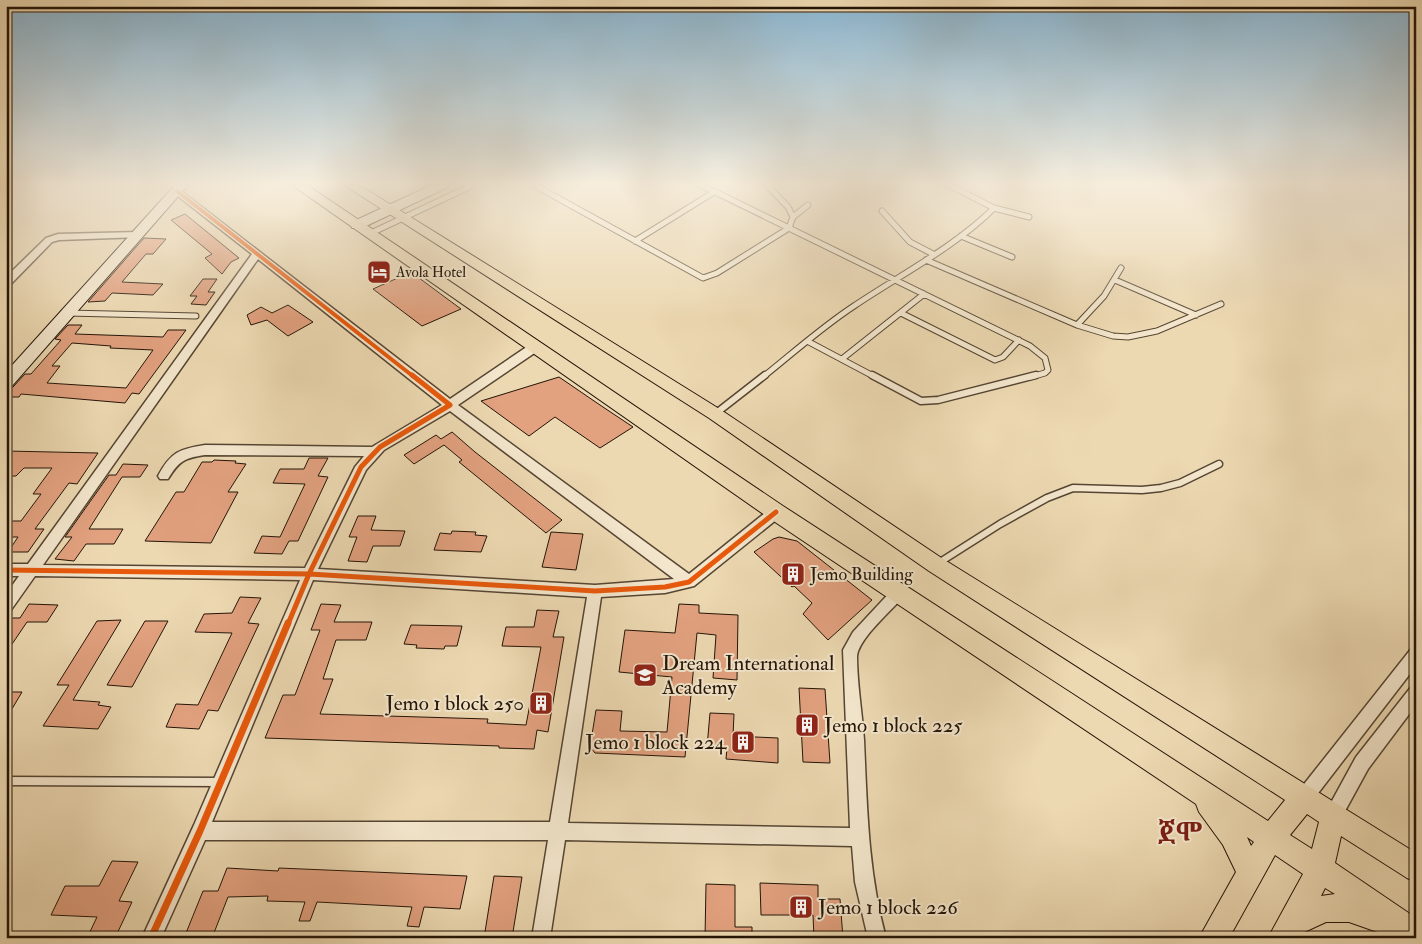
<svg xmlns="http://www.w3.org/2000/svg" width="1422" height="944" font-family="'IM FELL Double Pica','Noto Serif Ethiopic',serif">
<rect width="100%" height="100%" fill="#ecd8b1"/>
<filter id="stains"><feTurbulence type="fractalNoise" baseFrequency=".004" numOctaves="4"/><feColorMatrix values="0 0 0 0 .2 0 0 0 0 .09 0 0 0 0 .02 0 0 0 .5 -.17"/></filter>
<radialGradient id="worn" r=".72"><stop offset=".6" stop-color="#630" stop-opacity="0"/><stop offset="1" stop-color="#630" stop-opacity=".3"/></radialGradient>
<path fill="#e2a17f" stroke="#231407" fill-rule="evenodd" d="M 185,214 L 239,258 L 231,262 L 222,274 L 205,258 L 212,254 L 171,220 Z
M 144,238 L 166,239 L 153,254 L 146,254 L 122,282 L 163,284 L 153,295 L 112,293 L 105,301 L 88,302 Z
M 411,272 L 461,309 L 422,326 L 373,289 Z
M 203,279 L 217,279 L 208,292 L 215,292 L 206,305 L 191,304 L 197,296 L 190,296 Z
M 288,305 L 313,322 L 288,336 L 267,320 L 251,325 L 247,315 L 261,307 L 272,313 Z
M 68,325 L 82,325 L 75,334 L 163,337 L 168,330 L 186,330 L 139,394 L 132,393 L 125,403 L 21,394 L 19,397 L 6,397 L 6,392 L 9,388 L 13,387 L 25,374 L 31,374 L 61,340 L 55,339 ZM 72,343 L 111,346 L 110,348 L 153,350 L 126,388 L 47,383 L 60,366 L 52,366 Z
M 559,377 L 600,405 L 633,427 L 600,448 L 555,417 L 529,436 L 481,401 Z
M 452,432 L 475,452 L 562,520 L 546,533 L 459,462 L 462,460 L 444,445 L 414,464 L 404,455 L 436,435 L 441,439 Z
M 6,451 L 98,453 L 77,484 L 69,483 L 35,529 L 44,529 L 28,552 L 8,552 L 18,537 L 6,537 L 6,521 L 21,521 L 41,494 L 33,494 L 52,468 L 24,468 L 16,476 L 6,476 Z
M 309,458 L 328,458 L 318,476 L 328,477 L 298,541 L 289,541 L 282,554 L 254,553 L 262,536 L 280,537 L 305,484 L 273,483 L 280,469 L 304,469 Z
M 214,460 L 236,461 L 235,463 L 246,464 L 228,492 L 238,492 L 211,543 L 145,541 L 176,492 L 184,492 L 202,462 L 212,462 Z
M 123,464 L 148,465 L 140,477 L 122,477 L 89,529 L 123,529 L 114,544 L 86,544 L 74,561 L 55,559 L 72,537 L 65,537 L 109,475 L 116,475 Z
M 358,516 L 376,516 L 371,530 L 405,531 L 400,546 L 373,546 L 367,562 L 348,561 L 357,537 L 349,537 Z
M 452,531 L 476,532 L 475,535 L 487,536 L 481,552 L 434,550 L 440,533 L 451,534 Z
M 551,532 L 583,534 L 576,570 L 542,567 Z
M 779,537 L 797,541 L 872,600 L 828,640 L 803,614 L 812,603 L 794,586 L 792,587 L 754,552 L 773,539 Z
M 240,597 L 261,598 L 248,623 L 259,624 L 218,711 L 208,710 L 199,729 L 166,727 L 176,704 L 198,705 L 232,633 L 195,632 L 204,614 L 232,613 Z
M 29,604 L 58,605 L 47,622 L 27,622 L 6,653 L 6,618 L 20,618 Z
M 321,604 L 341,605 L 334,622 L 372,622 L 366,640 L 336,640 L 323,679 L 333,679 L 320,714 L 488,719 L 487,723 L 526,725 L 541,647 L 502,646 L 506,627 L 534,627 L 537,610 L 559,611 L 553,637 L 564,637 L 548,732 L 537,730 L 534,749 L 499,748 L 499,746 L 265,738 L 283,695 L 295,695 L 320,630 L 311,630 Z
M 679,604 L 699,605 L 699,613 L 738,615 L 737,680 L 713,678 L 716,635 L 697,633 L 685,757 L 595,753 L 590,747 L 596,710 L 622,711 L 620,731 L 667,732 L 672,677 L 619,672 L 625,630 L 675,633 Z
M 121,620 L 73,700 L 100,702 L 98,705 L 111,707 L 98,729 L 43,726 L 69,685 L 57,685 L 97,621 Z
M 145,621 L 168,621 L 132,687 L 107,685 Z
M 411,625 L 462,626 L 457,646 L 445,646 L 444,649 L 416,648 L 417,645 L 404,644 Z
M 799,688 L 825,689 L 830,763 L 803,762 Z
M 6,692 L 22,692 L 6,719 Z
M 710,713 L 734,714 L 733,736 L 778,738 L 778,763 L 726,759 L 727,748 L 707,747 Z
M 112,861 L 138,862 L 119,901 L 132,902 L 115,938 L 87,938 L 97,917 L 51,915 L 65,886 L 99,886 Z
M 227,868 L 278,871 L 279,868 L 467,876 L 460,909 L 424,907 L 419,927 L 407,926 L 412,907 L 317,902 L 310,921 L 299,921 L 305,902 L 267,901 L 268,896 L 228,897 L 212,938 L 184,938 L 203,891 L 218,891 Z
M 494,876 L 522,877 L 512,938 L 484,938 Z
M 760,883 L 818,885 L 818,899 L 840,899 L 843,938 L 814,938 L 813,915 L 761,915 Z
M 706,884 L 735,885 L 735,927 L 752,927 L 752,938 L 705,938 Z"/>
<g fill="none" stroke-linecap="round" stroke-linejoin="round">
<g stroke="#554532" stroke-width="7">
<path id="lane-far2" d="M 534,185 L 703,278 L 717,273 L 789,228 L 793,217 L 808,205
M 701,185 L 1030,346 L 1045,358 L 1048,370 L 1045,373 L 1031,377
M 767,185 L 788,207 L 793,217
M 949,185 L 994,208 L 1029,217
M 882,211 L 910,242 L 933,254
M 369,234 L 473,185
M 961,236 L 1012,257
M 635,241 L 714,192
M 926,260 L 1077,325 L 1113,336 L 1128,337 L 1157,331 L 1221,304
M 1115,280 L 1196,315
M 67,313 L 196,316
M 901,313 L 995,360 L 1003,357 L 1019,340
M 1077,325 L 1104,296 L 1121,268
M 809,342 L 875,377
M 842,359 L 924,294
M 763,377 C 793,353 822,327 854,306 C 900,275 955,247 994,208"/>
</g>
<g stroke="#554532" stroke-width="9">
<path id="lane-far1" d="M 872,375 L 921,401 L 938,400 L 1036,375
M 715,414 L 765,375
M 937,564 L 1000,524 L 1047,498 L 1073,488 L 1142,490 L 1161,488 L 1180,483 L 1219,464"/>
</g>
<g stroke="#554532" stroke-width="11">
<path id="lane" d="M 6,781 L 220,782"/>
</g>
<g stroke="#554532" stroke-width="3">
<path id="street" d="M 177,188 L 450,399 L 531,344 L 539,344 L 540,347 L 539,350 L 458,405 L 689,574 L 771,508 L 776,507 L 781,508 L 783,512 L 781,516 L 694,586 L 665,593 L 601,597 L 568,823 L 850,828 L 843,650 L 853,632 L 894,588 L 899,586 L 904,588 L 906,592 L 904,596 C 892,610 859,638 857,656 C 857,684 862,712 864,740 C 867,807 868,872 886,938 L 868,938 L 855,882 L 852,846 L 565,840 L 550,938 L 532,938 L 548,840 L 205,840 L 161,938 L 142,938 L 194,825 L 300,580 L 35,576 L 11,610 L 6,612 L 6,594 L 19,576 L 6,576 L 6,564 L 28,564 L 252,254 L 174,193 L 173,191 ZM 258,259 L 442,405 L 372,447 L 205,445 C 179,449 171,452 158,476 L 160,479 L 168,479 C 179,461 184,458 205,455 L 364,456 L 355,467 L 305,568 L 43,565 ZM 450,411 L 674,579 L 595,585 L 318,569 L 366,470 L 384,450 ZM 313,580 L 587,597 L 550,822 L 212,822 Z
M 138,232 L 143,235 L 141,237 L 59,240 L 52,242 L 10,285 L 6,286 L 6,277 L 46,238 L 58,234 Z
M 1416,647 L 1416,666 L 1309,805 L 1303,807 L 1297,805 L 1295,799 L 1297,793 L 1411,649 Z
M 1416,685 L 1416,705 L 1368,769 L 1339,822 L 1333,825 L 1327,822 L 1324,816 L 1327,810 L 1356,757 L 1411,687 Z"/>
</g>
<g stroke="#231407" stroke-width="2">
<path id="secondary" d="M 175,185 L 188,185 L 12,386 L 6,387 L 6,372 Z
M 432,185 L 448,185 L 446,188 L 362,228 L 352,228 L 351,225 L 352,222 Z"/>
</g>
<g stroke="#231407" stroke-width="2">
<path id="primary" d="M 292,185 L 307,185 L 783,506 L 1268,821 L 1285,800 L 929,571 L 709,418 L 344,185 L 359,185 L 721,410 L 943,559 L 1416,853 L 1416,882 L 1407,878 L 1341,836 L 1335,863 L 1416,918 L 1416,938 L 1396,938 L 1390,933 L 1386,935 L 1349,922 L 1326,922 L 1300,934 L 1298,938 L 1268,938 L 1303,874 L 1275,855 L 1229,938 L 1199,938 L 1236,872 L 1223,845 L 1199,812 L 1196,804 L 769,518 ZM 1307,814 L 1319,822 L 1312,849 L 1290,835 ZM 1247,837 L 1254,842 L 1251,846 ZM 1325,888 L 1335,894 L 1321,896 Z"/>
</g>
<use href="#lane-far2" stroke="#f3e6cc" stroke-width="5"/>
<use href="#lane-far1" stroke="#f3e6cc" stroke-width="6"/>
<use href="#lane" stroke="#f3e6cc" stroke-width="8"/>
<use href="#street" fill="#f3e6cc" fill-rule="evenodd"/>
<use href="#secondary" fill="#f3e6cc" fill-rule="evenodd"/>
<use href="#primary" fill="#ecd8b1" fill-rule="evenodd"/>
<g stroke="#f3e6cc" stroke-width="6">
<path id="cycleway-far2" d="M 177,191 L 414,377"/>
</g>
<g stroke="#f3e6cc" stroke-width="8">
<path id="cycleway-far1" d="M 6,570 L 309,574 L 595,591 L 665,587 L 689,582 L 776,512
M 288,624 L 309,574 L 361,467 L 380,447 L 450,405 L 412,375"/>
</g>
<g stroke="#f3e6cc" stroke-width="10">
<path id="cycleway" d="M 151,938 L 200,831 L 288,623"/>
</g>
<use href="#cycleway-far2" stroke="#e8590c" stroke-width="4"/>
<use href="#cycleway-far1" stroke="#e8590c" stroke-width="5"/>
<use href="#cycleway" stroke="#e8590c" stroke-width="7"/>
</g>
<linearGradient id="sky" x2="0" y2="1"><stop stop-color="#89b6d2"/><stop offset="0.58" stop-color="#f6eddc"/><stop offset="1" stop-color="#f6eddc" stop-opacity="0"/></linearGradient>
<rect width="1422" height="317" fill="url(#sky)"/>
<defs>
<g id="hotel-square" transform="scale(1.25)"><rect x="-9" y="-9" width="18" height="18" rx="4" fill="#8f2418" stroke="#f3e6cc"/><path d="M-6-4.5h1.5V1H6V5H4.5V3h-9V5H-6ZM-4 0a1.8 1.8 0 1 1 3.6 0ZM.5 0V-2.5h3Q6-2.5 6 0Z" fill="#fff"/></g>
<g id="building-square" transform="scale(1.25)"><rect x="-9" y="-9" width="18" height="18" rx="4" fill="#8f2418" stroke="#f3e6cc"/><path d="M-4-6H4V6H1V3H-1V6H-4ZM-2.5-4.3h1.7v1.8h-1.7ZM.8-4.3h1.7v1.8H.8ZM-2.5-1h1.7V.8h-1.7ZM.8-1h1.7V.8H.8Z" fill="#fff"/></g>
<g id="school-square" transform="scale(1.25)"><rect x="-9" y="-9" width="18" height="18" rx="4" fill="#8f2418" stroke="#f3e6cc"/><path d="M0-5L7-2L0 1L-7-2ZM-4 1L0 2.5L4 1V4Q0 6-4 4Z" fill="#fff"/></g>
</defs>
<g fill-rule="evenodd">
<use href="#hotel-square" x="379" y="272"/>
<use href="#building-square" x="793" y="574"/>
<use href="#school-square" x="645" y="675"/>
<use href="#building-square" x="541" y="703"/>
<use href="#building-square" x="807" y="725"/>
<use href="#building-square" x="743" y="742"/>
<use href="#building-square" x="801" y="907"/>
</g>
<g text-anchor="middle" stroke-width="4" stroke-linejoin="round" paint-order="stroke">
<g font-size="15" fill="#231407" stroke="#f3e6cc" text-anchor="start">
<text x="396" y="277">Avola Hotel</text>
</g>
<g font-size="18" fill="#231407" stroke="#f3e6cc" text-anchor="start">
<text x="810" y="580">Jemo Building</text>
</g>
<g font-size="21" fill="#231407" stroke="#f3e6cc" text-anchor="start">
<text x="662" y="670">Dream International<tspan x="662" dy="24">Academy</tspan></text>
<text x="524" y="710" text-anchor="end">Jemo 1 block 250</text>
<text x="824" y="732">Jemo 1 block 225</text>
<text x="726" y="749" text-anchor="end">Jemo 1 block 224</text>
<text x="818" y="914">Jemo 1 block 226</text>
</g>
<g font-size="26" font-weight="bold" fill="#7a1f14" stroke="#f3e6cc">
<text x="1180" y="841">ጀሞ</text>
</g>
</g>
<rect width="1422" height="944" fill="none" stroke="#ecd8b1" stroke-width="25"/>
<rect x="8" y="8" width="1407" height="929" fill="none" stroke="#231407" stroke-width="2.5"/>
<rect x="12" y="12" width="1397" height="919" fill="none" stroke="#231407"/>
<rect width="100%" height="100%" filter="url(#stains)"/>
<rect width="100%" height="100%" fill="url(#worn)"/>
</svg>
